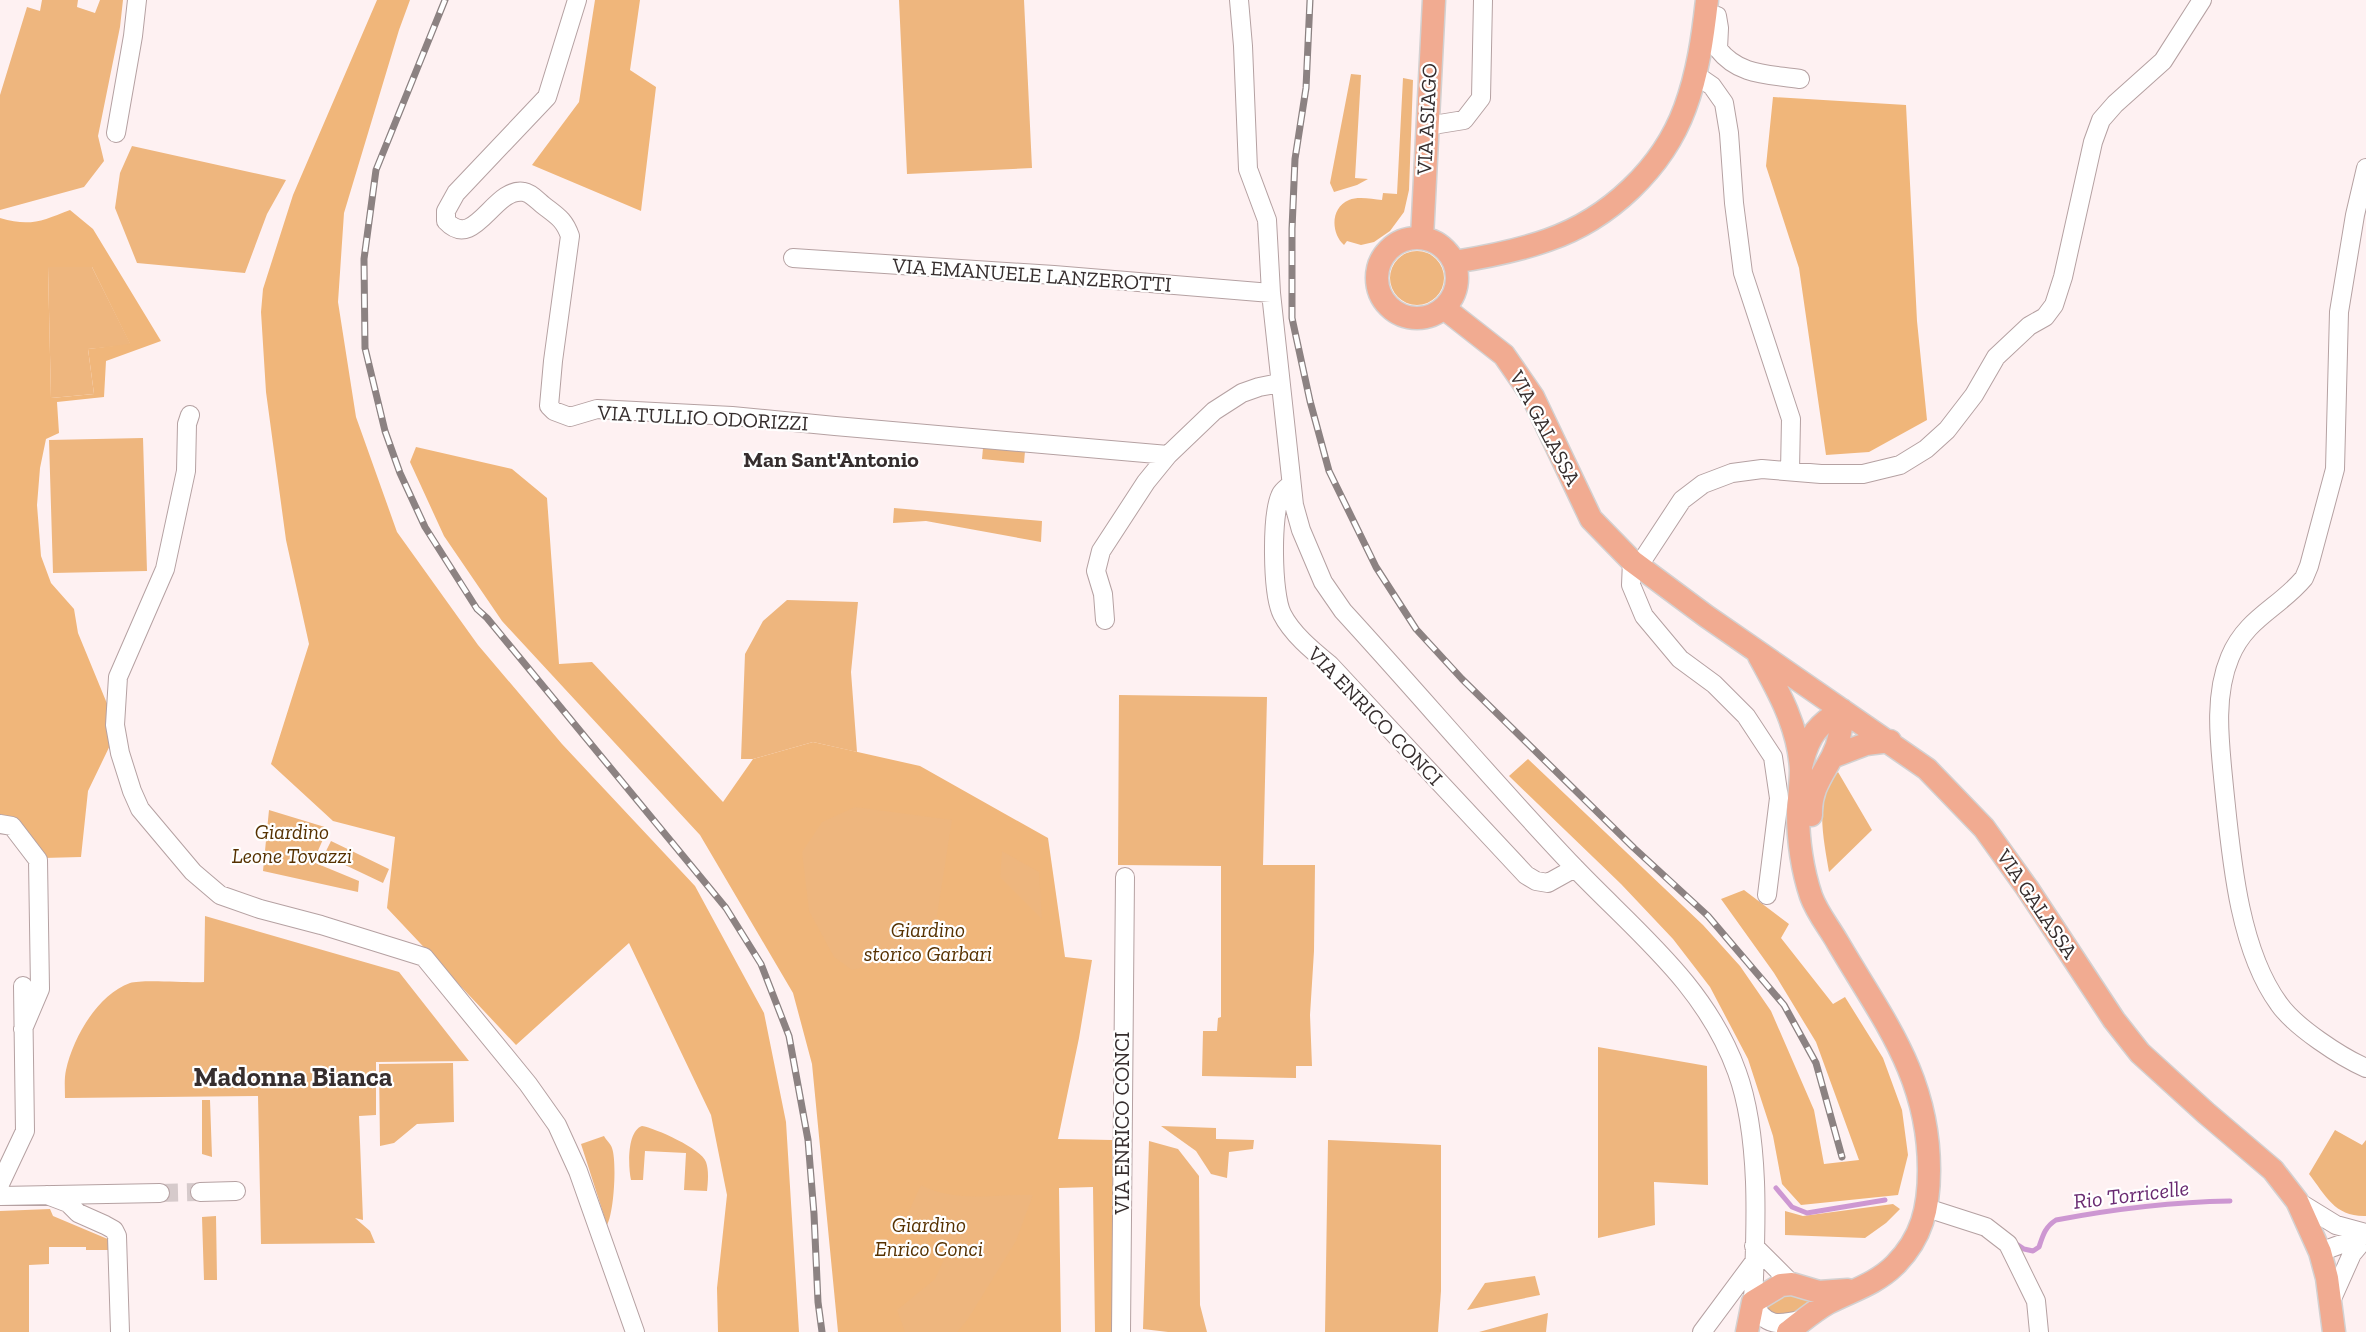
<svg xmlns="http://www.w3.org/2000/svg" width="2366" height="1332" font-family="'Zilla Slab',serif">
<rect width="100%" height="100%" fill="#fef1f2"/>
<path fill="#eeb67e" d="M 42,0 L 78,0 L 77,7 L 95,13 L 100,0 L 123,0 L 120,27 L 98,136 L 104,161 L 84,187 L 0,210 L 0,95 L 27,7 L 40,11 Z
M 899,0 L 1024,0 L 1032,168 L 907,174 Z
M 1351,74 L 1361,75 L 1355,178 L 1368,179 L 1357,185 L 1334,192 L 1330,183 Z
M 1403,78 L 1413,80 L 1409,190 L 1404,212 L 1390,231 L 1374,242 L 1361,245 L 1347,241 L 1344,245 C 1331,233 1330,208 1349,200 C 1358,196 1372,199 1382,200 L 1383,193 L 1397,194 Z
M 132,146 L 286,180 L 267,214 L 245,273 L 137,263 L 115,208 L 120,173 Z
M1390 278a27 27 0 1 1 54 0a27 27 0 1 1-54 0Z
M 48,267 L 92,267 L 131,345 L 88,349 L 94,394 L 51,398 Z
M 143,438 L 147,571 L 53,573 L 49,440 Z
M 983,448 L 1025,451 L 1024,463 L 982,459 Z
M 894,508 L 1042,521 L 1041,542 L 926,521 L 893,523 Z
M 787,600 L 858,602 L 851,672 L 857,752 L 813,742 L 753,759 L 741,759 L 745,654 L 763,621 Z
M 1119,695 L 1267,697 L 1263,865 L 1315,865 L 1314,951 L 1310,1015 L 1312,1066 L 1296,1066 L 1296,1078 L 1202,1076 L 1203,1031 L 1217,1031 L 1218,1018 L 1221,1017 L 1221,866 L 1118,865 Z
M 1838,772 L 1872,830 L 1829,872 C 1825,847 1817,812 1827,787 C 1829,782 1834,777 1838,772 Z
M 758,779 L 920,782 L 1042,870 L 1053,940 L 835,1116 Z
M 269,810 L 328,828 L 313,862 L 359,881 L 358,892 L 263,871 Z
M 331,841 L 389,869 L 383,883 L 324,855 Z
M 205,916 L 399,972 L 469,1061 L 376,1062 L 376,1115 L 359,1116 L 363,1220 L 355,1218 L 370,1231 L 375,1243 L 261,1244 L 258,1096 L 65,1098 C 65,1089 64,1079 66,1070 C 73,1038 97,995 130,983 C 142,979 188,983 204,982 Z
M 1598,1047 L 1707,1066 L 1708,1185 L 1654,1182 L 1655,1225 L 1598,1238 Z
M 453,1063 L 454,1122 L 417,1124 L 394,1143 L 380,1146 L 379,1064 Z
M 202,1100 L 210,1100 L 212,1157 L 202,1154 Z
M 642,1126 C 655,1128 702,1149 706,1162 C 709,1170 708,1182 707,1191 L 684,1190 L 686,1153 L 645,1151 L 643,1180 L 631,1180 C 628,1166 627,1131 642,1126 Z
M 1161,1126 L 1216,1128 L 1216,1139 L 1254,1140 L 1253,1149 L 1229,1152 L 1227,1178 L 1211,1174 L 1196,1151 Z
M 2335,1130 L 2362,1145 L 2366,1140 L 2366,1216 C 2335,1217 2326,1196 2309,1174 Z
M 604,1136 C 606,1140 611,1144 612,1148 C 617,1162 614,1213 607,1225 L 581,1144 Z
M 1328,1140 L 1441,1145 L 1441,1291 L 1438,1332 L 1325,1332 Z
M 1149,1141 L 1178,1149 L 1199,1176 L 1200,1305 L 1207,1332 L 1168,1332 L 1143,1329 Z
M 918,1154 L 1050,1171 L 1027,1232 L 965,1332 L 862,1332 Z
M 1893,1204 L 1900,1209 L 1886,1223 L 1865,1238 L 1785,1235 L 1785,1211 L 1803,1216 Z
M 50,1209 L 53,1216 L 110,1240 L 110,1250 L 86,1250 L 86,1247 L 49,1247 L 49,1264 L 29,1265 L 29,1332 L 0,1332 L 0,1211 Z
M 216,1216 L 217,1280 L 204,1280 L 202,1217 Z
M 1535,1276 L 1540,1295 L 1467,1310 L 1485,1283 Z
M 1782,1293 L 1820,1297 C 1802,1310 1787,1320 1766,1310 L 1766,1305 Z
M 1548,1313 L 1546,1332 L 1479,1332 Z"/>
<path fill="#f0b67a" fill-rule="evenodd" d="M 377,0 L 410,0 L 399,30 L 344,213 L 338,302 L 356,417 L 397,532 L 478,645 L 562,744 L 695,886 L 764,1013 L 786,1122 L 799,1332 L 718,1332 L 717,1288 L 727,1195 L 711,1115 L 629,943 L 516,1045 L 387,908 L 395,837 L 333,821 L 271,764 L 309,644 L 286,540 L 266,392 L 261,312 L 263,289 L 293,195 Z
M 595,0 L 640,0 L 630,70 L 656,87 L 641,211 L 532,165 L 579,102 Z
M 1773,97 L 1906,105 L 1917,321 L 1927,420 L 1869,452 L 1826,455 L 1799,268 L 1766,166 Z
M 70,210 L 93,229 L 161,341 L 106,361 L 104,397 L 57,402 L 59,433 L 46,439 L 40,468 L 37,505 L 41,556 L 51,583 L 74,609 L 78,633 L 108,706 L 115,735 L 88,791 L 81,857 L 43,858 L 13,820 L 0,814 L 0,218 C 30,227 42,221 70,210 ZM 48,267 L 92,267 L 130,344 L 88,349 L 94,394 L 51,398 Z
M 416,447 L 512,469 L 547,498 L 559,664 L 592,662 L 723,802 L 753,759 L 813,742 L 920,766 L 1048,838 L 1065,957 L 1092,960 L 1079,1038 L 1058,1139 L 1112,1140 L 1115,1332 L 1095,1332 L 1093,1187 L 1059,1188 L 1061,1332 L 957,1332 L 968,1319 L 1016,1241 L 1033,1195 C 995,1194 956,1203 921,1185 L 908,1213 L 948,1250 L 935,1279 L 897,1310 L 905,1332 L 838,1332 L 812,1064 L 793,993 L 700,835 L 502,621 L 444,536 L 410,462 ZM 855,807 L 952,820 L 936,922 L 922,958 L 895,960 L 852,970 L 834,957 L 809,911 L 802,852 L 822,822 ZM 1002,851 L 1039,872 L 1042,919 L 1000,877 Z
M 1528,759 L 1703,925 L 1740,966 L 1771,1011 L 1814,1110 L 1824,1164 L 1859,1160 L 1816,1042 L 1774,973 L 1721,899 L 1744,890 L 1789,924 L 1781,938 L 1833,1004 L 1845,997 L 1883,1058 L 1902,1110 L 1908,1155 L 1898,1195 L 1801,1205 L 1782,1184 L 1773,1136 L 1748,1059 L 1710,987 L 1673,939 L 1621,884 L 1509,776 Z"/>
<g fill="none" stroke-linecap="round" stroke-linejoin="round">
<path stroke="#cd97d2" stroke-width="5" d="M 1776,1188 L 1792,1207 L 1807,1213 L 1885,1200
M 2018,1245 L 2024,1249 L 2033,1251 L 2039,1247 C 2043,1235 2045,1227 2056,1220 C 2114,1209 2171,1202 2230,1201"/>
<path stroke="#d6cacb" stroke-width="18" stroke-dasharray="18 9" stroke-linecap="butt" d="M 160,1193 L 200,1192"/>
<g stroke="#b5a1a2" stroke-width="20">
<path id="minor" d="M 577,0 L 547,97 L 456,193 L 446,211 L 446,221 C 475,252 494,186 524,192 C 531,193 538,201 543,205 C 557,216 564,219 570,236 L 553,361 L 549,406 L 554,411 L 570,417 L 597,409 L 732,416 L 835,426 L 1168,455
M 1239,0 L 1243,46 L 1248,169 L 1267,220 L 1271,293 L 1294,505 L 1301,530 L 1323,582 L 1343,611 C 1421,696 1495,784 1574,867 C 1636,932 1706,985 1737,1072 C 1761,1138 1756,1232 1753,1302 C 1765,1328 1779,1325 1804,1319
M 1706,13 L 1717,16 L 1719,28 L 1718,49 C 1739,76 1768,74 1800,79
M 1696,75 L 1712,86 L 1724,103 L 1729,133 L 1734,203 L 1743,273 L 1791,419 L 1790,471
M 1427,126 L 1464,120 L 1481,98 L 1483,0
M 116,133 L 133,36 L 137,0
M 2366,168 L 2355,215 L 2339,312 L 2335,469 L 2309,566 L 2304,578 C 2279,608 2246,618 2230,657 C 2213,697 2220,745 2224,787 C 2231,854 2238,948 2279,1004 C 2295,1027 2341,1057 2366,1068
M 793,258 L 1054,275 L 1271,293
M 190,415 L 187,424 L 186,471 L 165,569 L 118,677 L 115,725 L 120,753 L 132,791 L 140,809 L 193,872 L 220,895 L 260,909 L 321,925 L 424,957 L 528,1084 L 557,1125 L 578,1171 L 635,1332
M 1291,484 C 1288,487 1283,490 1281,494 C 1271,514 1272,594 1282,614 C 1292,634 1313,651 1330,665 L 1526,875 L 1536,881 L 1548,883 L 1575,868
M 1632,561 L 1631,585 L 1644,616 L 1680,659 L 1714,684 L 1746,716 L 1773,757 L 1779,798 L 1767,895
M 1638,567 L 1682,500 L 1703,484 L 1732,473 L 1762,469 L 1821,474 L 1863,474 L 1900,465 L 1926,449 L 1947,430 L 1974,395 L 1996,357 L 2029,326 L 2045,317 L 2054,305 L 2063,277 L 2093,142 L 2101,120 L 2115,104 L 2163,61 L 2202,0
M 1105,620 L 1103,594 L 1096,571 L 1101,551 L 1146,482 L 1168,455 L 1214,411 L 1242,393 L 1259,387 L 1280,383
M 0,824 L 12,826 L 38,860 L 40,989 L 23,1029
M 0,1184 L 25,1131 L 23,986
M 200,1192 L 236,1191
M 47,1195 L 68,1203 L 78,1213 L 105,1225 L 114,1230 L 117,1236 L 120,1332
M 0,1196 L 160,1193
M 2297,1201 L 2336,1225 L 2366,1233
M 1927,1208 L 1986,1227 L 2008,1244 L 2036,1301 L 2039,1332
M 1754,1246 L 1792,1284
M 2320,1252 L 2366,1235
M 2331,1301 L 2352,1254 L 2366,1237
M 1121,1332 L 1125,877
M 1702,1332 L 1754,1262"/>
</g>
<g stroke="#d3d1d1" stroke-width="25">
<path id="major" d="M1377 278a40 40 0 1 1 80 0a40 40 0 1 1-80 0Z
M 1422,238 L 1434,0
M 1454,262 C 1486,257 1517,251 1548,240 C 1609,219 1663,168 1685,108 C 1698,73 1703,36 1707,0
M 1444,308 L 1504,355 L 1533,397 L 1591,519 L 1632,561 L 1706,616 L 1927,769 L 1984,828 L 2027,888 L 2114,1020 L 2140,1053 L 2206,1113 L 2273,1170 L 2297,1201 L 2320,1252 L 2327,1278 L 2334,1332
M 1759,656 C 1779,692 1799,728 1801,770 C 1801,783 1799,797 1798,811 C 1798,838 1802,869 1811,896 C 1817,913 1829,927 1838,943 C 1883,1020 1929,1076 1929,1170 C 1929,1208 1922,1238 1895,1265 C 1876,1284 1851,1291 1828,1303 C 1814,1311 1801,1322 1788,1332
M 1832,757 L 1866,744 L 1890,741
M 1802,763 C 1809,735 1818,724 1842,710
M 1811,815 C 1810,791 1821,777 1832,757 C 1840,742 1842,726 1842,710
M 1747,1332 L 1753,1302 L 1781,1285 L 1792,1284 L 1819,1292 L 1848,1290"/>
</g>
<use href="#minor" stroke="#fff" stroke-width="18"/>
<use href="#major" stroke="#f1ab91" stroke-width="22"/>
<g stroke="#8c8282" stroke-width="7">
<path id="rail" d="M 445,0 L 376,170 L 364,259 L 365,348 L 385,431 L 400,473 L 425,527 L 477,609 L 487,618 L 726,908 L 761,964 L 789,1036 L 808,1140 L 814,1214 L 818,1302 L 822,1332
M 1310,0 L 1306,88 L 1295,159 L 1292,229 L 1292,318 L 1310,401 L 1329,471 L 1376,567 L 1416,629 L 1462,679 L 1634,848 L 1708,916 L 1784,1005 L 1816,1063 L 1842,1157"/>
</g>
<use href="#rail" stroke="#fff" stroke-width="4.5" stroke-dasharray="14" stroke-linecap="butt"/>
</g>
<g text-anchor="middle" stroke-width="4.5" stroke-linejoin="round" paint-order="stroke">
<g font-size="21" fill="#362e2e" stroke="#fff">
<text transform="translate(1427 119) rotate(-87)" y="7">VIA ASIAGO</text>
<text transform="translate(1032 275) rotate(4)" y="7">VIA EMANUELE LANZEROTTI</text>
<text transform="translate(703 418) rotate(3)" y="7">VIA TULLIO ODORIZZI</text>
<text transform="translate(1545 428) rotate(62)" y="7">VIA GALASSA</text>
<text transform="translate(1375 716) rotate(46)" y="7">VIA ENRICO CONCI</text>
<text transform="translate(2037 904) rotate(56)" y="7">VIA GALASSA</text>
<text transform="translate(1122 1123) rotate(-90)" y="7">VIA ENRICO CONCI</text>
</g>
<g font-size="21" font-style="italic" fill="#563100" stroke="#fff">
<text x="292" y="839">Giardino<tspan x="292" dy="24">Leone Tovazzi</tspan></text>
<text x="928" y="937">Giardino<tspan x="928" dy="24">storico Garbari</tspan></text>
<text x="929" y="1232">Giardino<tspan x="929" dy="24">Enrico Conci</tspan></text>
</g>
<g font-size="22" font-weight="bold" fill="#362e2e" stroke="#fff">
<text x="831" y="467">Man Sant'Antonio</text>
</g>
<g font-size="22" font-style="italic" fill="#692a71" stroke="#fff">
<text transform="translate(2131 1194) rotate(-7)" y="8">Rio Torricelle</text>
</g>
<g font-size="27" font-weight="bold" fill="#362e2e" stroke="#fff">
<text x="293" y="1086">Madonna Bianca</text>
</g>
</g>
</svg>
